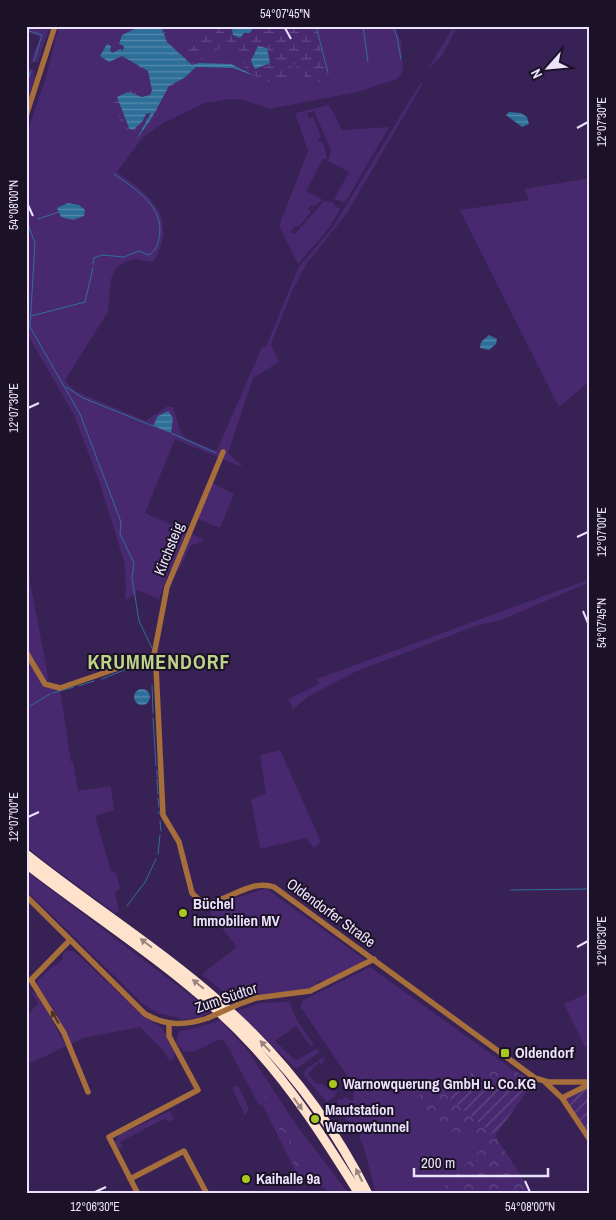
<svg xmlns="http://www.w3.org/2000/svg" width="616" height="1220" font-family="'Archivo Narrow',sans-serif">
<defs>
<pattern id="forest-crowns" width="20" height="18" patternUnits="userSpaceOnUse" patternTransform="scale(1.25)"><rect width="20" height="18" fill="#48296f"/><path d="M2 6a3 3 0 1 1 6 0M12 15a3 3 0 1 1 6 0" fill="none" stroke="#634884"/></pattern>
<pattern id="wetland-marsh" width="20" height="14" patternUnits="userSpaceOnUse" patternTransform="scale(1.25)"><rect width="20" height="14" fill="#48296f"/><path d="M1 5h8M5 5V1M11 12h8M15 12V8" fill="none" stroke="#634884"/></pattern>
<pattern id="garden-furrows" width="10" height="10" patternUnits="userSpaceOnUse" patternTransform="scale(1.25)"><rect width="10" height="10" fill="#48296f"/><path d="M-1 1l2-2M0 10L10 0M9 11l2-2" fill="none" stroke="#634884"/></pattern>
<pattern id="water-rules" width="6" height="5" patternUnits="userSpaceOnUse" patternTransform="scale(1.25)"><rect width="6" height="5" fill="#2e6f99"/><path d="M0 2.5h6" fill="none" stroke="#578aad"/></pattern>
</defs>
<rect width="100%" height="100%" fill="#372155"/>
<path fill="#48296f" d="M 26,26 L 50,26 L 38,62 L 30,63 L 40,37 L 26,32 Z
M 59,26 L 395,26 L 401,42 L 403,71 L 397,79 L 357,92 L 269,109 L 245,100 L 230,99 L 205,103 L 163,123 L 143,137 L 117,172 C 138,188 166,204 163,234 C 163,243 158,252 155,260 L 152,262 L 135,259 L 127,261 L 117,267 L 111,279 L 108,312 L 65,380 L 75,391 L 146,421 L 166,407 L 173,407 L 181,433 L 186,438 L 214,450 L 217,450 L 262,347 L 266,347 L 298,268 L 333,227 L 421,82 L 422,85 L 347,213 L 307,263 L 292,291 L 271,344 L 279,362 L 253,378 L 228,453 L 244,468 L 175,439 L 145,513 L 205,540 L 190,546 L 178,572 L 170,569 L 159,599 L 137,590 L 136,594 L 125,600 L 126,584 L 124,561 L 98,478 L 73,413 L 26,332 L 26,136 L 45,80 Z
M 454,26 L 458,26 L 441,57 L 428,69 Z
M 28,68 L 34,70 L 35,77 L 26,106 Z
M 329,105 L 342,130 L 389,127 L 346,201 L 343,202 L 334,199 L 349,172 L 328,161 L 331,150 L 314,111 L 307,113 L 309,118 L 313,117 L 321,137 L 318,139 L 320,142 L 323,142 L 327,159 L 323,159 L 306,191 L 323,200 L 314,206 L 311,205 L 308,209 L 311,212 L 298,227 L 294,226 L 291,232 L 295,234 L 324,201 L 332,202 L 340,210 L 328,229 L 298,264 L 279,226 L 308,151 L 295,113 Z
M 590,178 L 590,381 L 559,407 L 460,210 L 529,200 L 524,189 Z
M 210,482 L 234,494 L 220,528 L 195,518 Z
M 26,530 L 30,582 L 49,681 L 46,680 L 26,648 L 26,608 L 30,598 L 26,585 Z
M 590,579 L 590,582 L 501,620 L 478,625 L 355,672 L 309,696 L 293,709 L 288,699 L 319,684 L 317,679 Z
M 26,652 L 40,678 L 60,690 L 71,762 L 73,762 L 78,791 L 111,786 L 114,810 L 95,816 L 111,871 L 116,872 L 120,888 L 115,893 L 119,911 L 115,913 L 35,854 L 26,845 Z
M 280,750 L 321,842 L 314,848 L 306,838 L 260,849 L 251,800 L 266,793 L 260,755 Z
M 26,871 L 211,1011 L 201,1017 L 180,1020 L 179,1018 L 158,1013 L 143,1004 L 26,890 Z
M 263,889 L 267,889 L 364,959 L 364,962 L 326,981 L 318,981 L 317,985 C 290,997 259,990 234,1001 L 202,974 L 237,947 L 211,914 L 210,907 Z
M 68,950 L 75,952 L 141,1014 L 163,1029 L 175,1054 L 174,1058 L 169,1061 L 164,1051 L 140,1027 L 83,1038 L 71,1044 L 50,1004 L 37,985 L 38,980 L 54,965 L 57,965 L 62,960 L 63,953 Z
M 370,967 L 515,1071 L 476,1071 L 419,1096 L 495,1136 L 437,1194 L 376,1194 L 364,1148 L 359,1137 L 361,1135 L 353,1123 L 350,1123 L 341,1114 L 337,1099 L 343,1100 L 345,1097 L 353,1101 L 354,1086 L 302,1009 L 300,1009 L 303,1000 Z
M 29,990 L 38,995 L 66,1046 L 31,1063 L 26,1063 L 26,1016 L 39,1003 Z
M 590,992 L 590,1045 L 585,1047 L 564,1004 Z
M 289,1002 L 297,1020 L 314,1045 L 310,1046 L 296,1026 L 275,1041 L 293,1058 L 297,1060 L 316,1049 L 320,1052 L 296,1069 L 237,1011 L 260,1003 Z
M 220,1020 L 248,1051 L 297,1126 L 349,1194 L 330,1194 L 324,1188 L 296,1173 L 262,1104 L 259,1105 L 225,1042 L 220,1039 L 193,1052 L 183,1051 L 176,1042 L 179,1031 L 197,1028 Z
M 322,1058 L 325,1060 L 321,1065 L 319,1062 L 308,1074 L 316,1084 L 320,1083 L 334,1092 L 338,1089 L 335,1096 L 327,1102 L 304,1076 L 305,1070 Z
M 238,1085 L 249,1109 L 245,1115 L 232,1088 Z
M 170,1111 L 174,1119 L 168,1122 L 166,1118 L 120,1142 L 123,1147 L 118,1149 L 115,1142 L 119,1135 Z"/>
<path fill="url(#forest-crowns)" d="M 476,1071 L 515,1071 L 531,1080 L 477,1086 L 446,1095 L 495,1136 L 533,1194 L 437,1194 L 494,1136 L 463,1137 L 413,1109 L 418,1096 Z
M 261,1089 L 309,1172 L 299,1174 Z"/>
<path fill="url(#wetland-marsh)" d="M 126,26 L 163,26 L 170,42 C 193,57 194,42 210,34 L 216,37 L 215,26 L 242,26 L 233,35 L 237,36 L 250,33 L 254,26 L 317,26 L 328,74 L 321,81 L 311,83 L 292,62 C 290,70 290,84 284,88 L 248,73 L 237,49 L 225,42 L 219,49 L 202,56 L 202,61 L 195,64 L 196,67 L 184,78 L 175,84 L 151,119 L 147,121 L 144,117 L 137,131 L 133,133 L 122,126 L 113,98 L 126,89 L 144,93 L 151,88 L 148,72 C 125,60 118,54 126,26 Z"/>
<path fill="url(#garden-furrows)" d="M 531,1080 L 533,1083 L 495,1136 L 446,1095 L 477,1086 Z
M 590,1087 L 590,1136 L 564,1099 Z"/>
<path fill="url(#water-rules)" d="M 161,26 L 167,42 L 192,65 L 199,63 L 231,64 L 255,76 L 233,68 L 196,67 L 184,78 L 169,86 L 151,119 L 136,140 L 151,113 L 146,114 L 142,122 L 133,130 L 129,128 L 117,97 L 128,92 L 142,97 L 150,95 L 152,90 L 148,71 L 122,56 L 109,62 L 100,56 L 107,44 L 111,46 L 110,50 L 112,53 L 120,49 L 123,51 L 124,46 L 119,44 L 122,35 L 139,27 Z
M 242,26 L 254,26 L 250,33 L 244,33 L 240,38 L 233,35 L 232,29 Z
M 258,46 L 267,48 L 270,63 L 255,69 L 251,61 Z
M 509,112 L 521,113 L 527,117 L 529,124 L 522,127 L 506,115 Z
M 68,203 L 79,205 L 85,210 L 84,216 L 73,220 L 61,217 L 57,208 Z
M 489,335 L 497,339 L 496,344 L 489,350 L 480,348 L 481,342 Z
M 168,411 L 173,418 L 171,433 L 153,426 L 158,416 Z
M134 697a8 8 0 1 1 16 0a8 8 0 1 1-16 0Z"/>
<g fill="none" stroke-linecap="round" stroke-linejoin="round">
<path stroke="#2e6f99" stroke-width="1" d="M 316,26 L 328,73
M 363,26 L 368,62
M 393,26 L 397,37 L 401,59
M 26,30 L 42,35 L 34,61
M 26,85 L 31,71
M 26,219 L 35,243 L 30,327 L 80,414 L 121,522 L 120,534 L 134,563 L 132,578 L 139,621 L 152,648
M 38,219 L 59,212
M 93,264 L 94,258 L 102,255 L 124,257 L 139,251 L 149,255 C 155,251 158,245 159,238 C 166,207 135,189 114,174
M 31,316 L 85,302 L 93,268
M 66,387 L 83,398 L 153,426
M 171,433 L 216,453
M 102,679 L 139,664 L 148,664 L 152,671
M 152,685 L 153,713
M 78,686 L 94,681
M 53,693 L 74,687
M 30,706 L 50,694
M 153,718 L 156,766
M 157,770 L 157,777
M 157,779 L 158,794
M 158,798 L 159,807
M 159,811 L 159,814
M 160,821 L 161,831
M 158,854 L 160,835
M 511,890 L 590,889
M 127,906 L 145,882 L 156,859"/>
<path stroke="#a66e3b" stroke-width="5.5" d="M 26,116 L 55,26
M 26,652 L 45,684 L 60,688 L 142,660 L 153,660
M 153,660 L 156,667 L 163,815 L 179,842 L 192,893 L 199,900 L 207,903 C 230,900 251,879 274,887 L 535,1078 L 548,1082 L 590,1082
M 153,660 L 167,587 L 223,452
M 26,896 L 145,1014 C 166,1026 185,1026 208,1018
M 70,940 L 31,980 L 64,1033 L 88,1092
M 237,1005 L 256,998 L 310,991 L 374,959
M 545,1082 L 562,1098 L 590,1140
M 562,1098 L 590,1084
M 130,1179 L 184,1151 L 207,1194
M 138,1194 L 109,1137 L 198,1090 L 169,1036 L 169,1023"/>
<path stroke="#fee2cb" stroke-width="9" d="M 26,854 C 90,905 160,949 221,1003 C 281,1056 332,1122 368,1194
M 26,864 C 102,923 188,975 253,1046 C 294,1090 327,1143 359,1194"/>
<path stroke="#a66e3b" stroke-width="5.5" d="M 208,1018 L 237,1005"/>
</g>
<defs><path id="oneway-solid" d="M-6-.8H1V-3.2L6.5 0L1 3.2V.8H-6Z" transform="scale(1.25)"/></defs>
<g fill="#988482">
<use href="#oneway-solid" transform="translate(146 943) rotate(-143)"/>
<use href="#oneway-solid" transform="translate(198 984) rotate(-141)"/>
<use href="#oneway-solid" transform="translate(265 1046) rotate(-133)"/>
<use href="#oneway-solid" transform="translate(298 1104) rotate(54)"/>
<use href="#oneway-solid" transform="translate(359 1175) rotate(-117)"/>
</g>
<use fill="#4c322f" href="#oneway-solid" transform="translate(55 1017) rotate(-120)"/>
<path fill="none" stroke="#ebe2fc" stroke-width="2" d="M 285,28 L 291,39M 577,128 L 588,122M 28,205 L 33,216M 28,408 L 39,403M 577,537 L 588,532M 583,611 L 588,623M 28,817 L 39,812M 577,947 L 588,941M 525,1181 L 530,1192M 95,1192 L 106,1187"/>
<g fill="#a7c81e" stroke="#1b1228" stroke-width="2">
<circle cx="183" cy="913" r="5"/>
<rect x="500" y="1048" width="10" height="10" rx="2.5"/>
<circle cx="333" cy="1084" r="5"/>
<circle cx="315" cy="1119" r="5"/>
<circle cx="246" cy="1179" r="5"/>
</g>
<g text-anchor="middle" stroke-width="4" stroke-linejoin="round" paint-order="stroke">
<g font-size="15" fill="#ebe2fc" stroke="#1b1228">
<text transform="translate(169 549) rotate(-68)" y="5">Kirchsteig</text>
<text transform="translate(331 913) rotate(36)" y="5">Oldendorfer Straße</text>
<text transform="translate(226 998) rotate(-19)" y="5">Zum Südtor</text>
</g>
<g font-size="15" font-weight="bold" fill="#ebe2fc" stroke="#1b1228" text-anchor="start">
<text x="193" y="909">Büchel<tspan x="193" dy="17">Immobilien MV</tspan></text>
<text x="515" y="1058">Oldendorf</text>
<text x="343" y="1089">Warnowquerung GmbH u. Co.KG</text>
<text x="325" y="1115">Mautstation<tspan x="325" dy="17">Warnowtunnel</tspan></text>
<text x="256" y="1184">Kaihalle 9a</text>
</g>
<g font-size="20" font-weight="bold" letter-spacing="1" fill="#bed388" stroke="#1b1228">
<text x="159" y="669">KRUMMENDORF</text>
</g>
</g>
<rect width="616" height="1220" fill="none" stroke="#1b1228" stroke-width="55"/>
<g transform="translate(548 68) rotate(243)" stroke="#1b1228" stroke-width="4" paint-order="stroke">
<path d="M0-4L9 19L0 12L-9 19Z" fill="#ebe2fc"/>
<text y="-8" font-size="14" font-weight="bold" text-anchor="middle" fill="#ebe2fc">N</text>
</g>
<path d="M414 1168v8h134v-8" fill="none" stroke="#ebe2fc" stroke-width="2.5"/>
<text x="421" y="1168" font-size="15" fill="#ebe2fc" stroke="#1b1228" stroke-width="4" paint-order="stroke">200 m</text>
<rect x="28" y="28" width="560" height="1164" fill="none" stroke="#ebe2fc" stroke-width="2"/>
<g font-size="12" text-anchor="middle" fill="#ebe2fc">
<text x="285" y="18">54°07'45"N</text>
<text transform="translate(602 122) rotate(-90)" y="4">12°07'30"E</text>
<text transform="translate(14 205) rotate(-90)" y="4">54°08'00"N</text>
<text transform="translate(14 408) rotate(-90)" y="4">12°07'30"E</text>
<text transform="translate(602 532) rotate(-90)" y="4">12°07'00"E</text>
<text transform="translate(602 623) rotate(-90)" y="4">54°07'45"N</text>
<text transform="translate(14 817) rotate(-90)" y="4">12°07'00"E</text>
<text transform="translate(602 941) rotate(-90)" y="4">12°06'30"E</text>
<text x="95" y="1211">12°06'30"E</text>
<text x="530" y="1211">54°08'00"N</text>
</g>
</svg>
